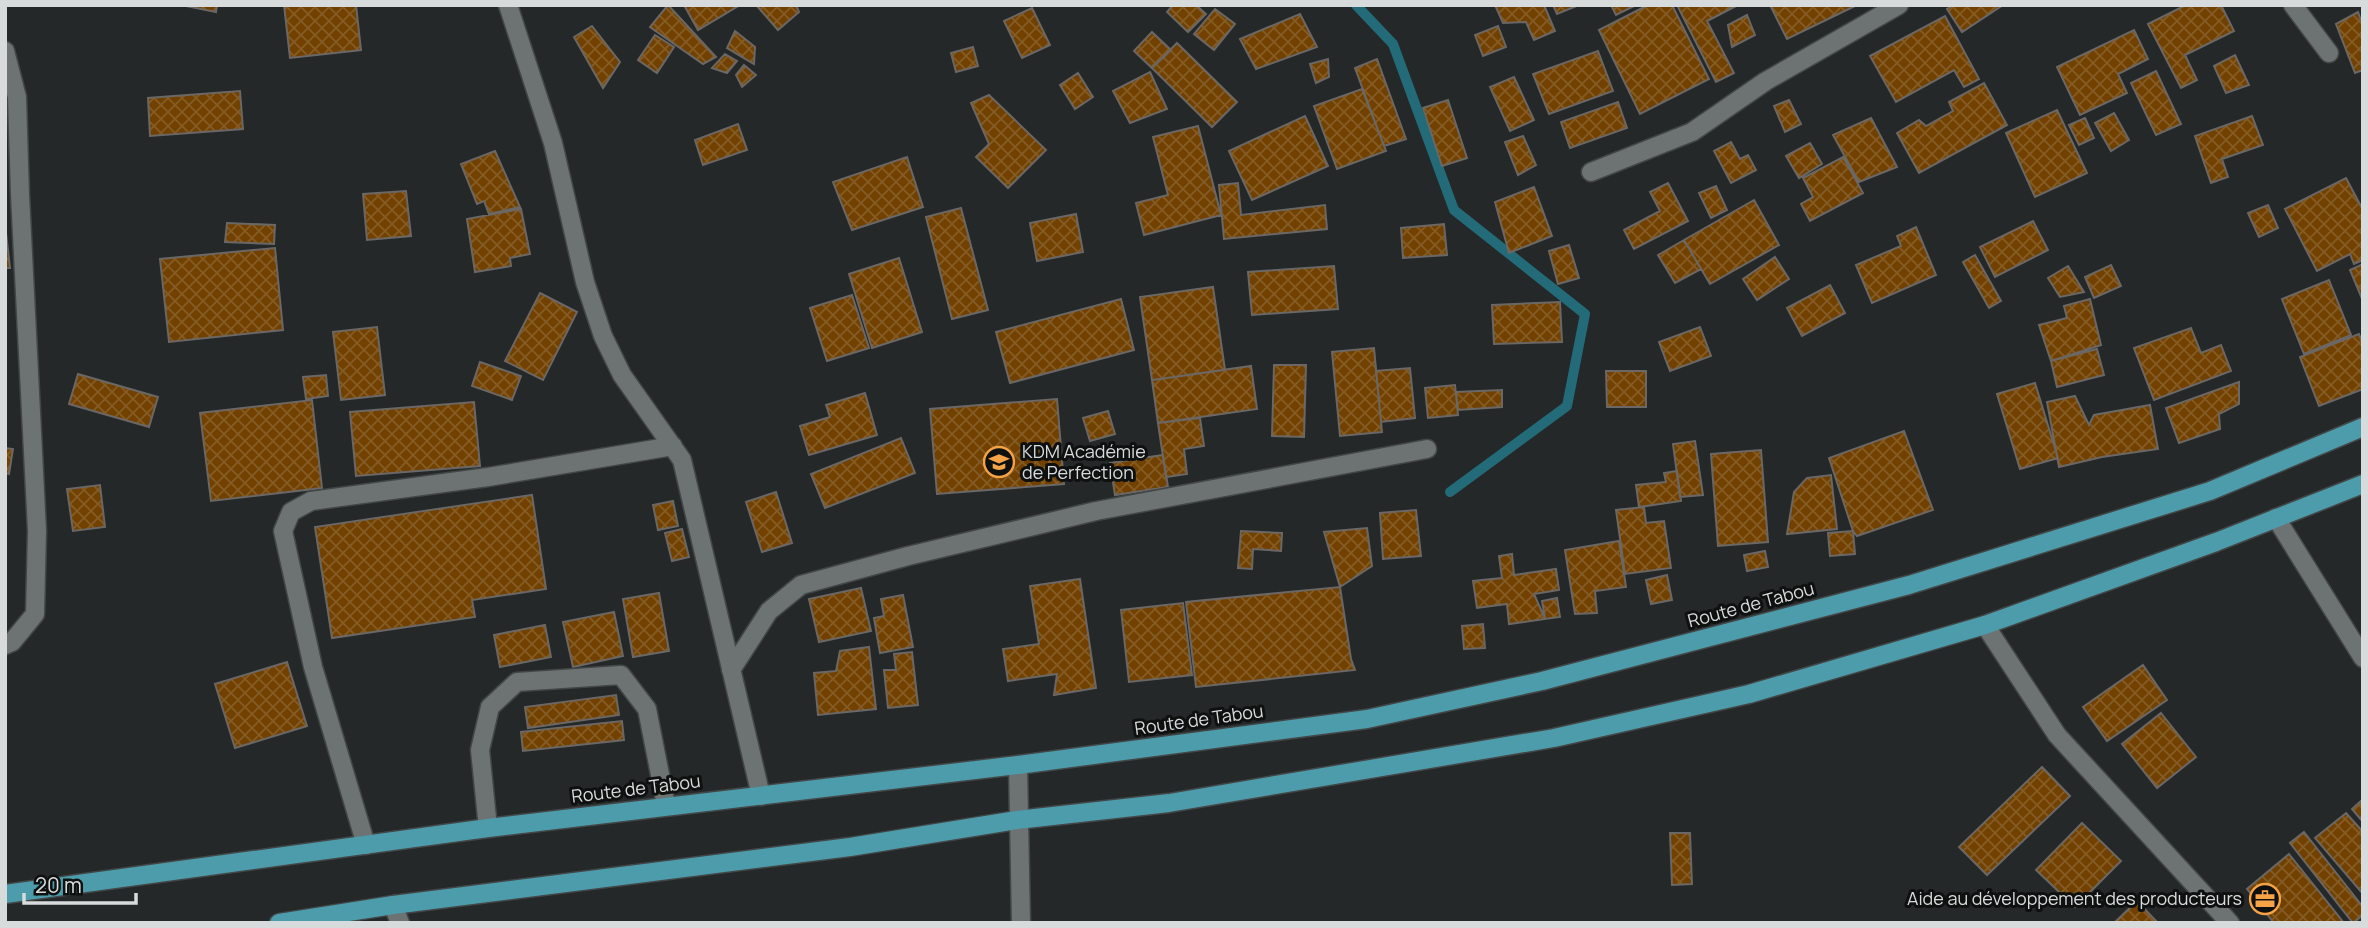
<svg xmlns="http://www.w3.org/2000/svg" width="2368" height="928" font-family="Manrope,sans-serif">
<defs>
<pattern id="building-cross-hatch" width="8" height="8" patternUnits="userSpaceOnUse" patternTransform="scale(1.75)"><rect width="8" height="8" fill="#724100"/><path d="M0 0l8 8M0 8l8-8" fill="none" stroke="#855c25"/></pattern>
</defs>
<rect width="100%" height="100%" fill="#242829"/>
<g fill="none" stroke-linecap="round" stroke-linejoin="round">
<path stroke="#246b79" stroke-width="10" d="M 1356,5 L 1393,44 L 1454,210 L 1585,314 L 1567,406 L 1450,492"/>
</g>
<path fill="url(#building-cross-hatch)" stroke="#6a6764" stroke-width="2" d="M 181,5 L 217,5 L 216,12 Z
M 284,5 L 356,5 L 361,50 L 290,58 Z
M 668,5 L 716,57 L 703,64 L 650,27 Z
M 684,5 L 740,5 L 698,30 Z
M 756,5 L 796,5 L 799,12 L 778,30 Z
M 1173,5 L 1196,5 L 1206,14 L 1188,32 L 1167,12 Z
M 1495,5 L 1544,5 L 1555,31 L 1534,40 L 1526,22 L 1503,23 Z
M 1553,5 L 1579,5 L 1557,14 Z
M 1611,5 L 1636,5 L 1616,15 Z
M 1648,5 L 1672,5 L 1709,79 L 1640,114 L 1599,30 Z
M 1677,5 L 1738,5 L 1707,21 L 1734,73 L 1716,82 Z
M 1770,5 L 1857,5 L 1787,39 Z
M 1953,5 L 2003,5 L 1962,32 L 1947,9 Z
M 2186,5 L 2221,5 L 2234,31 L 2185,55 L 2197,80 L 2181,88 L 2148,24 Z
M 1032,8 L 1050,45 L 1022,58 L 1004,21 Z
M 1215,9 L 1235,24 L 1214,50 L 1194,34 Z
M 2358,12 L 2363,26 L 2363,70 L 2355,73 L 2336,24 Z
M 1300,14 L 1317,47 L 1256,69 L 1240,39 Z
M 1747,15 L 1755,35 L 1732,47 L 1728,25 Z
M 1945,16 L 1979,79 L 1964,87 L 1954,70 L 1896,102 L 1870,56 Z
M 592,26 L 620,62 L 603,88 L 574,37 Z
M 1498,26 L 1506,47 L 1483,56 L 1475,35 Z
M 2134,30 L 2148,59 L 2118,74 L 2127,93 L 2080,115 L 2057,67 Z
M 735,31 L 755,47 L 754,64 L 727,48 Z
M 1152,32 L 1171,50 L 1152,68 L 1134,51 Z
M 655,35 L 674,47 L 657,73 L 638,60 Z
M 1177,43 L 1237,102 L 1212,127 L 1152,68 Z
M 973,47 L 978,66 L 956,72 L 951,53 Z
M 1598,51 L 1613,91 L 1549,114 L 1533,74 Z
M 725,54 L 737,61 L 727,73 L 712,68 Z
M 2235,55 L 2249,85 L 2226,93 L 2214,66 Z
M 1328,59 L 1329,77 L 1316,83 L 1310,64 Z
M 1377,59 L 1406,139 L 1384,146 L 1355,68 Z
M 744,65 L 756,75 L 742,87 L 736,75 Z
M 2156,71 L 2181,124 L 2156,135 L 2131,83 Z
M 1150,72 L 1167,109 L 1130,123 L 1113,91 Z
M 1078,73 L 1093,97 L 1075,109 L 1060,85 Z
M 1514,77 L 1534,120 L 1510,131 L 1490,87 Z
M 1984,83 L 2007,125 L 1919,173 L 1897,133 L 1919,120 L 1926,126 L 1953,111 L 1949,102 Z
M 1362,89 L 1386,151 L 1337,169 L 1314,106 Z
M 240,91 L 243,129 L 150,136 L 148,98 Z
M 989,95 L 1046,150 L 1008,188 L 976,157 L 989,144 L 971,103 Z
M 1448,100 L 1467,158 L 1442,166 L 1423,108 Z
M 1789,100 L 1801,124 L 1785,132 L 1774,106 Z
M 1618,102 L 1627,128 L 1570,148 L 1561,122 Z
M 2057,110 L 2087,173 L 2035,197 L 2006,133 Z
M 2114,113 L 2129,140 L 2111,151 L 2095,123 Z
M 1305,116 L 1328,166 L 1252,200 L 1229,151 Z
M 2252,116 L 2263,145 L 2222,159 L 2228,177 L 2211,183 L 2195,136 Z
M 1871,118 L 1897,167 L 1859,182 L 1833,135 Z
M 2085,118 L 2094,138 L 2079,145 L 2069,125 Z
M 738,124 L 747,150 L 703,165 L 695,140 Z
M 1198,126 L 1221,215 L 1144,235 L 1136,203 L 1168,195 L 1153,137 Z
M 1523,136 L 1536,165 L 1518,175 L 1505,142 Z
M 1731,142 L 1740,159 L 1748,155 L 1756,170 L 1731,183 L 1714,151 Z
M 1810,143 L 1822,164 L 1799,178 L 1786,156 Z
M 495,151 L 520,207 L 489,214 L 484,201 L 477,204 L 461,164 Z
M 907,157 L 923,207 L 852,230 L 833,182 Z
M 1843,157 L 1863,193 L 1810,221 L 1801,204 L 1813,197 L 1803,178 Z
M 2346,178 L 2363,210 L 2363,260 L 2354,264 L 2350,254 L 2317,271 L 2285,209 Z
M 1238,183 L 1241,215 L 1325,205 L 1327,229 L 1224,239 L 1219,185 Z
M 1668,183 L 1688,221 L 1634,249 L 1624,230 L 1660,211 L 1650,192 Z
M 1716,186 L 1727,210 L 1711,218 L 1699,193 Z
M 1534,187 L 1552,236 L 1509,253 L 1495,202 Z
M 406,191 L 411,236 L 367,240 L 363,194 Z
M 1754,200 L 1779,245 L 1710,284 L 1684,240 Z
M 2268,205 L 2278,228 L 2259,237 L 2248,213 Z
M 961,208 L 988,310 L 952,319 L 926,217 Z
M 521,209 L 530,254 L 510,258 L 511,266 L 475,272 L 467,219 Z
M 1076,214 L 1083,252 L 1037,261 L 1030,223 Z
M 2033,221 L 2048,250 L 1995,277 L 1980,247 Z
M 227,223 L 275,225 L 274,244 L 225,242 Z
M 5,224 L 10,268 L 5,268 Z
M 1444,224 L 1447,255 L 1403,258 L 1401,228 Z
M 1916,227 L 1936,275 L 1872,303 L 1856,265 L 1901,246 L 1897,236 Z
M 1684,240 L 1701,269 L 1675,283 L 1658,255 Z
M 1569,245 L 1579,278 L 1558,284 L 1549,251 Z
M 275,248 L 283,330 L 169,342 L 160,259 Z
M 1975,255 L 2001,301 L 1989,308 L 1963,262 Z
M 1775,257 L 1789,279 L 1757,300 L 1743,279 Z
M 899,258 L 922,332 L 872,348 L 849,274 Z
M 2363,264 L 2363,301 L 2350,270 Z
M 2111,265 L 2121,286 L 2094,298 L 2085,277 Z
M 1334,266 L 1338,309 L 1252,315 L 1248,272 Z
M 2068,266 L 2084,292 L 2060,297 L 2048,278 Z
M 2329,280 L 2351,335 L 2304,354 L 2282,299 Z
M 1830,285 L 1845,313 L 1802,336 L 1787,308 Z
M 1213,287 L 1225,370 L 1152,380 L 1140,297 Z
M 540,293 L 577,312 L 543,380 L 505,361 Z
M 852,295 L 869,348 L 827,361 L 810,308 Z
M 1121,299 L 1134,350 L 1010,383 L 996,332 Z
M 2090,299 L 2101,345 L 2051,361 L 2039,325 L 2067,318 L 2064,306 Z
M 1560,302 L 1562,342 L 1494,344 L 1492,305 Z
M 377,327 L 385,395 L 341,400 L 333,332 Z
M 1700,327 L 1711,356 L 1670,371 L 1659,342 Z
M 2191,328 L 2201,353 L 2221,345 L 2231,371 L 2154,400 L 2134,348 Z
M 2359,334 L 2363,344 L 2363,389 L 2319,406 L 2300,357 Z
M 1374,348 L 1382,432 L 1340,436 L 1332,352 Z
M 2097,349 L 2104,375 L 2057,387 L 2051,361 Z
M 480,362 L 521,376 L 512,400 L 472,386 Z
M 1274,365 L 1306,365 L 1304,437 L 1272,436 Z
M 1251,366 L 1257,409 L 1158,423 L 1152,380 Z
M 1410,368 L 1415,418 L 1381,422 L 1376,371 Z
M 1606,371 L 1646,371 L 1646,407 L 1607,407 Z
M 78,374 L 158,397 L 149,427 L 69,404 Z
M 326,375 L 328,396 L 306,399 L 303,377 Z
M 2239,382 L 2239,404 L 2219,414 L 2220,429 L 2179,443 L 2166,408 Z
M 2035,383 L 2058,458 L 2020,469 L 1997,394 Z
M 1455,385 L 1458,415 L 1428,418 L 1425,388 Z
M 1502,390 L 1502,407 L 1458,410 L 1456,392 Z
M 865,393 L 877,435 L 809,455 L 800,426 L 830,417 L 826,405 Z
M 2075,396 L 2089,425 L 2094,415 L 2150,405 L 2158,449 L 2102,457 L 2059,467 L 2047,402 Z
M 1057,399 L 1064,484 L 937,494 L 930,409 Z
M 312,400 L 322,488 L 211,501 L 200,413 Z
M 474,402 L 480,466 L 356,476 L 350,412 Z
M 1108,411 L 1115,434 L 1090,441 L 1083,418 Z
M 1200,418 L 1204,446 L 1184,449 L 1187,474 L 1166,477 L 1158,423 Z
M 1904,431 L 1933,510 L 1857,536 L 1853,531 L 1829,458 Z
M 901,438 L 915,473 L 825,508 L 811,474 Z
M 1695,441 L 1703,495 L 1680,497 L 1673,444 Z
M 5,448 L 13,449 L 9,474 L 5,473 Z
M 1761,450 L 1768,542 L 1718,546 L 1711,454 Z
M 1163,455 L 1168,487 L 1115,495 L 1110,463 Z
M 1677,471 L 1681,501 L 1639,507 L 1636,485 L 1666,482 L 1664,473 Z
M 1831,475 L 1837,529 L 1787,534 L 1794,492 L 1807,478 Z
M 100,485 L 105,527 L 73,531 L 67,489 Z
M 776,492 L 792,543 L 762,552 L 746,502 Z
M 532,495 L 546,589 L 472,600 L 475,617 L 332,638 L 315,527 Z
M 673,501 L 678,526 L 658,530 L 653,505 Z
M 1644,507 L 1646,523 L 1664,521 L 1671,568 L 1625,574 L 1616,510 Z
M 1416,510 L 1421,556 L 1383,559 L 1380,513 Z
M 1367,528 L 1372,566 L 1340,587 L 1324,532 Z
M 682,529 L 689,557 L 672,561 L 665,533 Z
M 1241,531 L 1282,533 L 1281,551 L 1253,549 L 1252,569 L 1238,568 Z
M 1853,531 L 1855,554 L 1830,556 L 1828,533 Z
M 1619,541 L 1626,587 L 1595,591 L 1597,613 L 1575,614 L 1565,550 Z
M 1765,551 L 1768,567 L 1747,571 L 1744,555 Z
M 1512,554 L 1514,575 L 1556,569 L 1559,590 L 1534,594 L 1545,619 L 1509,624 L 1507,604 L 1477,608 L 1473,581 L 1502,578 L 1499,556 Z
M 1667,575 L 1672,600 L 1651,604 L 1646,580 Z
M 1080,579 L 1096,688 L 1054,695 L 1057,674 L 1008,681 L 1003,649 L 1039,644 L 1030,586 Z
M 1340,587 L 1351,659 L 1355,670 L 1196,687 L 1186,602 Z
M 861,588 L 871,631 L 819,642 L 809,599 Z
M 659,593 L 669,651 L 633,657 L 623,599 Z
M 903,595 L 913,647 L 880,653 L 874,618 L 884,616 L 881,599 Z
M 1557,598 L 1560,617 L 1545,619 L 1542,601 Z
M 1183,603 L 1192,675 L 1129,682 L 1121,610 Z
M 614,612 L 623,656 L 573,667 L 563,622 Z
M 1483,624 L 1485,648 L 1464,649 L 1462,626 Z
M 545,625 L 551,657 L 500,667 L 494,635 Z
M 869,647 L 876,709 L 818,715 L 814,673 L 836,671 L 840,651 Z
M 912,652 L 918,705 L 888,708 L 884,670 L 896,670 L 894,654 Z
M 287,662 L 307,726 L 235,748 L 215,684 Z
M 2143,665 L 2167,700 L 2107,741 L 2083,707 Z
M 616,695 L 619,715 L 528,728 L 525,707 Z
M 2161,713 L 2196,757 L 2157,788 L 2122,744 Z
M 622,721 L 624,740 L 523,751 L 521,732 Z
M 2042,767 L 2070,796 L 1987,875 L 1959,847 Z
M 2363,799 L 2363,822 L 2352,809 Z
M 2346,813 L 2363,832 L 2363,894 L 2315,838 Z
M 2082,823 L 2121,861 L 2075,907 L 2036,870 Z
M 2304,832 L 2363,907 L 2363,915 L 2353,923 L 2290,843 Z
M 1670,833 L 1690,833 L 1692,884 L 1672,885 Z
M 2289,854 L 2344,923 L 2274,923 L 2247,889 Z
M 2137,901 L 2158,923 L 2114,923 Z"/>
<g fill="none" stroke-linecap="round" stroke-linejoin="round">
<g stroke="#424646" stroke-width="21">
<path id="lane" d="M 488,828 L 480,750 L 490,707 L 517,682 L 621,675 L 647,709 L 666,805"/>
</g>
<g stroke="#424646" stroke-width="21">
<path id="street" d="M 508,5 L 553,143 L 585,282 L 603,336 L 622,375 L 682,460 L 761,796
M 2293,5 L 2329,53
M 5,51 L 17,97 L 20,195 L 37,531 L 35,614 L 12,642 L 5,645
M 1591,172 L 1692,132 L 1766,81 L 1899,5
M 2276,518 L 2363,658
M 1985,625 L 2057,735 L 2230,923
M 731,670 L 769,611 L 801,585 L 908,556 L 1096,511 L 1427,449
M 1018,765 L 1021,923
M 366,845 L 313,667 L 283,531 L 291,512 L 311,501 L 488,477 L 673,446
M 393,905 L 400,923"/>
</g>
<g stroke="#424646" stroke-width="21">
<path id="primary" d="M 5,894 L 488,828 L 1018,765 L 1367,719 L 1542,681 L 1909,585 L 2210,491 L 2363,427
M 279,923 L 393,905 L 850,847 L 1017,820 L 1169,803 L 1554,738 L 1749,694 L 1985,625 L 2216,542 L 2363,484"/>
</g>
<use href="#lane" stroke="#6d7273" stroke-width="18"/>
<use href="#street" stroke="#6d7273" stroke-width="18"/>
<use href="#primary" stroke="#4c9cab" stroke-width="18"/>
</g>
<defs>
<g id="school-ring" transform="scale(1.575)"><circle r="9.5" fill="#0f1111" stroke="#f6a247" stroke-width="1.5"/><path d="M0-5L7-2L0 1L-7-2ZM-4 1L0 2.5L4 1V4Q0 6-4 4Z" fill="#f6a247"/></g>
<g id="office-ring" transform="scale(1.575)"><circle r="9.5" fill="#0f1111" stroke="#f6a247" stroke-width="1.5"/><path d="M-6-3h4V-5.5h4V-3h4V5H-6ZM-1-4.5V-3h2v-1.5ZM-6 0V1H6V0Z" fill="#f6a247"/></g>
</defs>
<g fill-rule="evenodd">
<use href="#school-ring" x="999" y="462"/>
<use href="#office-ring" x="2265" y="899"/>
</g>
<g text-anchor="middle" stroke-width="6" stroke-linejoin="round" paint-order="stroke">
<g font-size="18" fill="#d8dbdb" stroke="#0f1111" text-anchor="start">
<text x="1022" y="458">KDM Académie<tspan x="1022" dy="21">de Perfection</tspan></text>
<text x="2242" y="905" text-anchor="end">Aide au développement des producteurs</text>
</g>
<g font-size="18" fill="#d8dbdb" stroke="#0f1111">
<text transform="translate(1751 605) rotate(-15)" y="6">Route de Tabou</text>
<text transform="translate(1199 720) rotate(-8)" y="6">Route de Tabou</text>
<text transform="translate(636 789) rotate(-7)" y="6">Route de Tabou</text>
</g>
</g>
<rect width="2368" height="928" fill="none" stroke="#d8dbdb" stroke-width="14"/>
<path d="M24 893v10h112v-10" fill="none" stroke="#d8dbdb" stroke-width="3.5"/>
<text x="35" y="893" font-size="21" fill="#d8dbdb" stroke="#0f1111" stroke-width="5" paint-order="stroke">20 m</text>
</svg>
